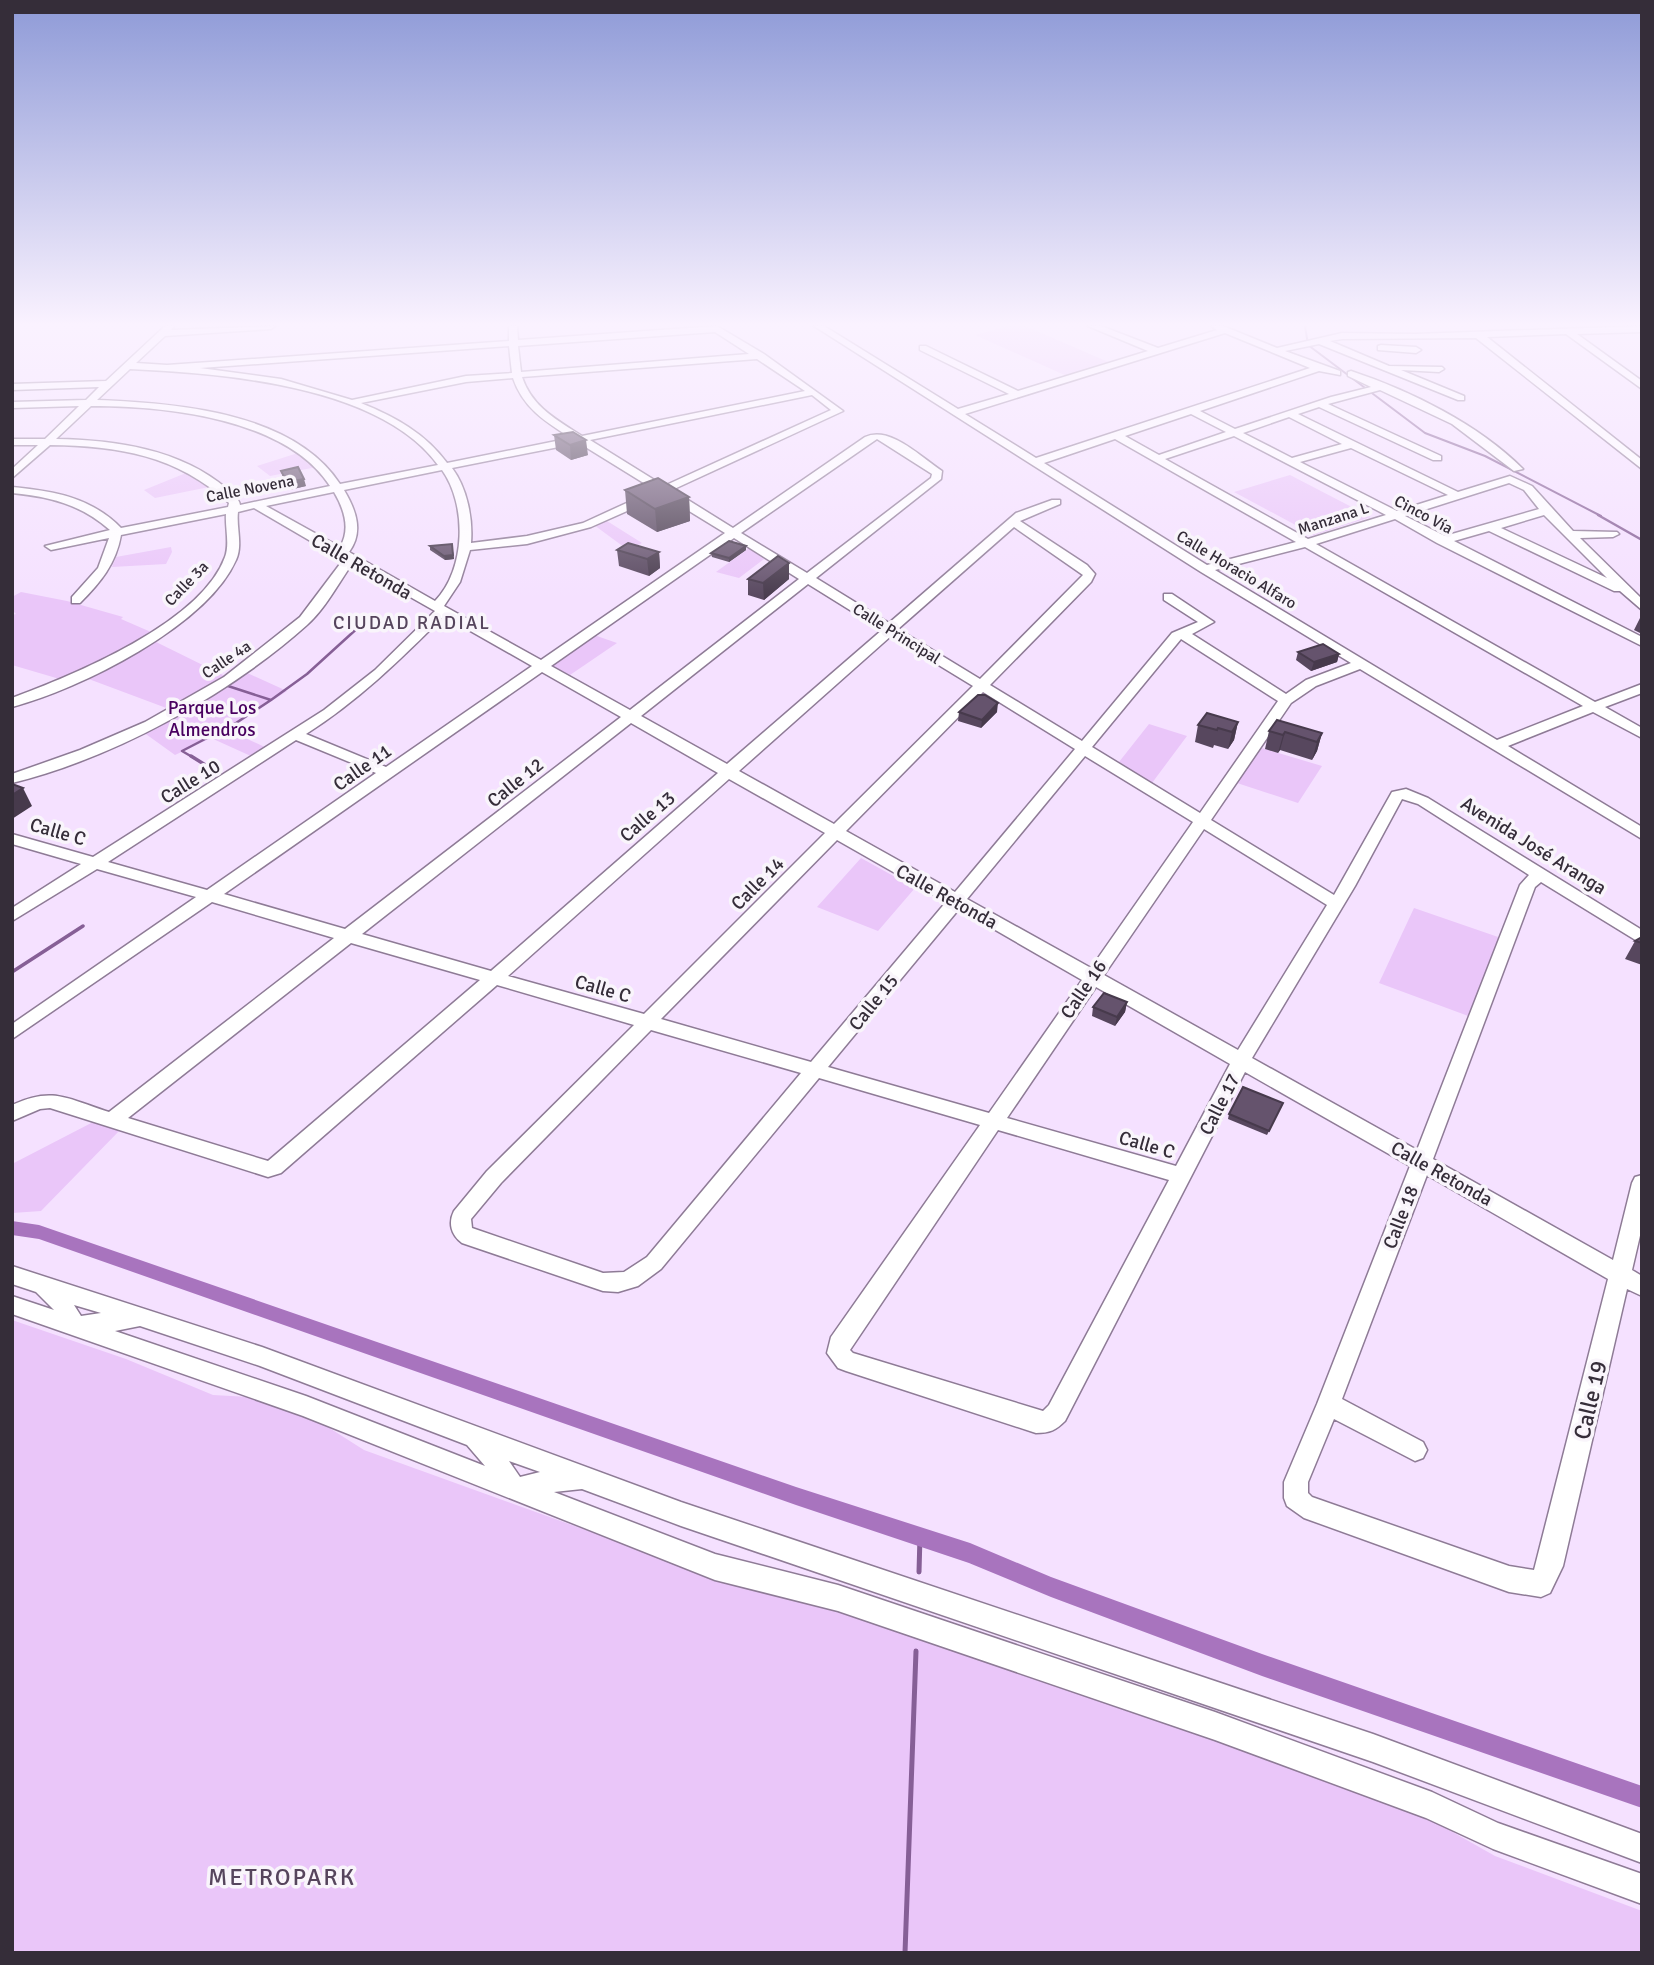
<svg xmlns="http://www.w3.org/2000/svg" width="1654" height="1965" font-family="Signika,sans-serif">
<rect width="100%" height="100%" fill="#f5e1ff"/>
<path fill="#eac6f9" d="M 1009,326 L 1025,326 L 1113,364 L 1069,377 L 975,335 Z
M 301,452 L 317,467 L 270,476 L 257,466 Z
M 186,473 L 209,487 L 155,498 L 144,490 Z
M 1290,475 L 1371,517 L 1314,535 L 1234,492 Z
M 607,521 L 642,543 L 628,550 L 594,525 Z
M 171,547 L 172,552 L 166,564 L 112,567 L 116,557 Z
M 749,548 L 764,559 L 739,578 L 716,572 Z
M 21,592 L 67,601 L 123,617 L 121,619 L 151,632 L 152,640 L 225,676 L 169,709 L 86,678 L 63,680 L 12,665 L 12,615 L 16,614 L 12,610 L 12,597 Z
M 594,635 L 617,643 L 570,675 L 551,665 Z
M 245,672 L 287,691 L 228,730 L 267,748 L 253,757 L 211,738 L 175,755 L 143,732 Z
M 1149,724 L 1187,736 L 1152,783 L 1119,762 Z
M 1262,748 L 1322,766 L 1298,803 L 1237,783 Z
M 861,858 L 915,888 L 878,931 L 817,907 Z
M 1414,908 L 1501,938 L 1471,1017 L 1379,983 Z
M 97,1120 L 122,1128 L 41,1211 L 12,1213 L 12,1164 Z
M 12,1320 L 126,1359 L 213,1395 L 249,1397 L 312,1417 L 364,1450 L 680,1564 L 768,1584 L 1339,1784 L 1426,1817 L 1495,1856 L 1642,1911 L 1642,1953 L 12,1953 Z"/>
<g fill="none" stroke-linecap="round" stroke-linejoin="round">
<path stroke="#865f96" stroke-width="2" d="M 1305,326 L 1308,345 L 1425,433 L 1485,456 L 1601,516"/>
<path stroke="#865f96" stroke-width="2.5" d="M 1598,515 L 1642,540
M 271,700 L 307,674 L 362,624
M 194,758 L 182,751 L 236,723 L 271,700 L 228,686"/>
<path stroke="#865f96" stroke-width="3.5" d="M 191,756 L 223,776
M 12,972 L 83,926"/>
<path stroke="#865f96" stroke-width="5" d="M 919,1572 L 920,1536
M 905,1953 L 916,1651"/>
<path fill="#a874be" fill-rule="evenodd" d="M 12,1221 L 39,1225 L 796,1487 L 970,1543 L 1051,1577 L 1262,1654 L 1642,1786 L 1642,1808 L 1262,1676 L 1051,1597 L 969,1563 L 796,1505 L 39,1239 L 12,1235 Z"/>
<g stroke="#8e7b96" stroke-width="3">
<path id="minor" d="M 165,326 L 174,326 L 171,330 L 275,326 L 271,329 L 165,336 L 136,363 L 167,365 L 509,341 L 509,326 L 517,326 L 518,340 L 717,326 L 764,354 L 843,411 L 672,490 L 733,528 L 865,437 C 890,425 922,458 942,471 L 941,479 L 816,578 L 889,623 L 1016,513 L 1052,500 L 1060,500 L 1060,504 L 1020,521 L 1087,565 L 1095,574 L 1091,582 L 990,685 L 1082,741 L 1172,633 L 1198,622 L 1164,600 L 1164,594 L 1172,594 L 1214,622 L 1192,634 L 1286,694 L 1306,680 L 1351,663 L 1201,572 L 814,326 L 824,326 L 958,409 L 1009,394 L 920,350 L 920,346 L 926,346 L 1018,391 L 1148,351 L 1088,326 L 1101,326 L 1158,348 L 1217,330 L 1211,326 L 1223,326 L 1277,348 L 1342,333 L 1415,334 L 1642,326 L 1642,332 L 1577,334 L 1642,381 L 1642,389 L 1566,334 L 1487,337 L 1642,460 L 1642,469 L 1476,338 L 1342,339 L 1330,341 L 1389,366 L 1442,367 L 1444,369 L 1439,372 L 1401,370 L 1464,396 L 1464,400 L 1458,400 L 1319,344 L 1285,351 L 1340,371 L 1340,375 L 1319,371 L 1200,411 L 1235,429 L 1331,397 L 1371,387 L 1348,376 L 1348,372 L 1351,371 C 1411,391 1478,424 1523,469 L 1514,471 L 1452,424 L 1380,390 L 1328,404 L 1441,456 L 1441,460 L 1433,460 L 1319,407 L 1298,414 L 1458,492 L 1510,476 L 1532,486 L 1573,531 L 1617,532 L 1619,534 L 1613,537 L 1580,538 L 1642,599 L 1642,610 L 1620,591 L 1614,591 L 1489,531 L 1454,541 L 1642,637 L 1642,646 L 1437,543 L 1395,519 L 1316,544 L 1595,702 L 1642,684 L 1642,693 L 1605,707 L 1642,728 L 1642,738 L 1593,712 L 1508,746 L 1642,827 L 1642,839 L 1360,669 L 1316,686 L 1291,703 L 1211,820 L 1334,895 L 1392,792 L 1406,789 L 1428,798 L 1642,930 L 1642,944 L 1541,882 L 1535,887 L 1433,1159 L 1613,1260 L 1632,1183 L 1635,1177 L 1642,1175 L 1642,1227 L 1632,1270 L 1642,1276 L 1642,1296 L 1627,1289 L 1563,1566 L 1550,1593 L 1541,1597 L 1509,1592 L 1304,1518 L 1287,1506 L 1284,1498 L 1284,1482 L 1317,1404 L 1410,1166 L 1245,1072 L 1065,1421 C 1056,1430 1050,1433 1036,1433 L 846,1371 L 838,1368 L 827,1353 L 831,1337 L 980,1125 L 819,1078 L 661,1269 L 638,1286 L 618,1292 L 603,1291 L 462,1243 C 451,1235 448,1223 454,1211 L 487,1171 L 634,1025 L 497,985 L 281,1173 L 268,1177 L 50,1108 L 40,1109 L 12,1121 L 12,1105 C 53,1086 68,1099 109,1112 L 334,938 L 212,902 L 12,1039 L 12,1024 L 196,897 L 97,869 L 12,921 L 12,908 L 81,864 L 12,844 L 12,834 L 93,857 L 324,710 L 375,670 L 435,611 L 352,564 C 338,584 325,609 307,625 C 230,694 114,758 12,783 L 12,774 L 80,750 L 145,722 L 224,677 L 300,617 L 343,560 L 254,508 L 238,512 C 236,527 243,545 236,560 C 207,626 80,689 12,707 L 12,698 C 74,675 201,623 225,557 C 230,544 225,528 226,514 L 121,535 C 116,564 100,583 80,603 L 72,603 L 72,597 L 98,568 L 109,538 L 51,550 L 45,546 L 110,530 C 80,504 51,497 12,493 L 12,487 C 53,491 91,497 121,528 L 228,507 L 229,503 C 176,455 119,446 50,445 L 12,478 L 12,469 L 38,445 L 12,445 L 12,439 L 45,439 L 79,406 L 12,408 L 12,402 L 86,400 L 99,387 L 12,390 L 12,384 L 106,381 ZM 715,332 L 749,354 L 521,372 L 518,346 ZM 1225,333 L 1310,368 L 1036,458 L 965,414 ZM 509,346 L 512,373 L 466,376 L 352,400 L 281,379 L 200,368 ZM 757,359 L 805,391 L 582,436 C 557,420 532,407 522,377 ZM 130,369 C 221,373 380,385 438,465 L 340,484 C 293,412 176,403 97,400 ZM 513,378 C 523,408 546,422 571,438 L 447,463 C 425,433 395,417 361,403 L 466,382 ZM 812,395 L 831,410 L 664,486 L 590,440 ZM 91,406 C 165,406 286,418 330,486 L 240,505 C 239,498 232,494 227,489 C 181,449 115,440 56,439 ZM 1191,414 L 1226,432 L 1159,455 L 1125,436 ZM 1289,417 L 1342,444 L 1292,458 L 1243,433 ZM 1234,436 L 1386,515 L 1308,539 L 1165,459 ZM 877,439 L 932,474 L 931,478 L 807,573 L 741,533 ZM 1115,439 L 1296,542 L 1207,565 L 1044,463 ZM 579,443 L 655,490 L 583,523 L 527,536 L 471,543 C 473,518 467,488 452,468 ZM 1351,448 L 1448,495 L 1397,511 L 1300,462 ZM 442,470 C 467,505 466,569 435,601 L 349,552 C 364,532 356,510 344,490 ZM 1509,483 L 1524,490 L 1539,509 L 1445,536 L 1405,516 ZM 334,492 C 344,509 351,529 340,547 L 266,506 ZM 663,495 L 725,533 L 541,660 L 444,606 L 460,582 L 470,550 L 527,544 L 591,527 ZM 1544,515 L 1607,578 L 1501,528 ZM 1014,527 L 1083,575 L 980,679 L 898,629 ZM 734,538 L 799,579 L 630,710 L 551,666 ZM 1305,547 L 1583,706 L 1497,740 L 1215,570 ZM 808,584 L 882,630 L 727,764 L 641,716 ZM 444,616 L 532,666 L 386,767 L 306,734 C 358,701 400,660 444,616 ZM 891,636 L 973,686 L 834,824 L 739,771 ZM 1181,639 L 1278,701 L 1200,813 L 1092,747 ZM 542,672 L 621,717 L 345,929 L 224,894 ZM 983,692 L 1075,749 L 955,892 L 846,831 ZM 631,723 L 718,773 L 491,971 L 362,934 ZM 296,740 L 376,773 L 207,890 L 108,862 ZM 1085,756 L 1193,822 L 1091,968 L 967,899 ZM 729,779 L 825,833 L 644,1014 L 508,976 ZM 1402,799 L 1418,804 L 1529,875 L 1520,885 L 1417,1150 L 1252,1058 L 1355,886 ZM 1204,829 L 1327,905 L 1238,1050 L 1104,975 ZM 837,840 L 946,902 L 811,1062 L 661,1019 ZM 959,909 L 1082,980 L 989,1113 L 828,1067 ZM 351,943 L 480,980 L 268,1161 L 128,1118 ZM 1096,987 L 1230,1064 L 1176,1166 L 1007,1118 ZM 651,1030 L 801,1073 L 647,1257 L 624,1272 L 603,1273 L 472,1228 L 471,1219 L 501,1183 ZM 998,1130 L 1169,1180 L 1049,1405 L 1043,1411 L 853,1353 L 850,1350 ZM 1427,1175 L 1608,1279 L 1534,1570 L 1509,1566 L 1312,1497 L 1308,1493 L 1308,1482 L 1334,1419 L 1415,1461 L 1423,1458 L 1427,1450 L 1423,1442 L 1342,1399 Z
M 1381,345 L 1416,347 L 1421,350 L 1416,353 L 1378,350 L 1378,346 Z
M 12,1266 L 262,1347 L 681,1502 L 1373,1734 L 1642,1834 L 1642,1863 L 1373,1762 L 681,1526 L 582,1489 L 554,1492 L 715,1554 L 838,1585 L 1215,1712 L 1432,1792 L 1498,1823 L 1642,1874 L 1642,1904 L 1493,1849 L 1426,1818 L 1215,1740 L 838,1611 L 715,1580 L 303,1416 L 12,1314 L 12,1296 L 54,1310 L 36,1292 L 12,1284 ZM 74,1305 L 101,1313 L 81,1316 ZM 140,1326 L 260,1366 L 467,1445 L 485,1466 L 306,1396 L 115,1331 ZM 509,1461 L 540,1472 L 520,1477 Z"/>
</g>
<use href="#minor" fill="#fff" fill-rule="evenodd"/>
</g>
<path fill="#57475e" d="M 554,435 L 588,455 L 571,460 L 556,450 Z
M 281,471 L 306,486 L 289,490 L 283,478 Z
M 625,490 L 689,497 L 690,521 L 657,532 L 627,514 Z
M 452,544 L 454,559 L 445,560 L 430,550 L 430,546 Z
M 617,550 L 659,552 L 660,568 L 649,576 L 619,566 Z
M 746,550 L 729,562 L 712,557 L 711,553 Z
M 789,563 L 789,579 L 764,600 L 748,595 L 748,579 Z
M 1642,617 L 1642,634 L 1634,630 L 1640,618 Z
M 1298,652 L 1339,654 L 1337,662 L 1311,671 L 1296,660 Z
M 959,712 L 997,712 L 981,728 L 958,721 Z
M 1238,722 L 1234,740 L 1228,749 L 1214,745 L 1213,748 L 1195,742 L 1198,725 Z
M 1269,731 L 1322,733 L 1317,751 L 1312,760 L 1280,750 L 1278,753 L 1265,749 Z
M 1642,937 L 1642,965 L 1625,959 L 1635,941 Z
M 1127,1002 L 1125,1012 L 1115,1026 L 1092,1016 L 1093,1007 Z
M 1283,1103 L 1267,1135 L 1228,1119 L 1229,1114 Z"/>
<path fill="#473a4c" d="M 586,440 L 588,455 L 571,460 L 570,445 Z
M 304,479 L 306,486 L 289,490 L 287,482 Z
M 689,497 L 690,521 L 657,532 L 655,509 Z
M 452,544 L 454,559 L 445,560 L 444,556 Z
M 746,546 L 746,550 L 729,562 L 729,558 Z
M 659,552 L 660,568 L 649,576 L 647,559 Z
M 789,563 L 789,579 L 764,600 L 763,583 Z
M 1339,654 L 1337,662 L 1311,671 L 1314,662 Z
M 998,703 L 997,712 L 981,728 L 982,720 Z
M 1238,722 L 1234,740 L 1228,749 L 1232,732 Z
M 1285,732 L 1280,750 L 1278,753 L 1283,735 Z
M 1322,733 L 1317,751 L 1312,760 L 1317,742 Z
M 23,788 L 32,806 L 12,819 L 12,795 Z
M 1127,1002 L 1125,1012 L 1115,1026 L 1117,1017 Z"/>
<path fill="#65536d" stroke="#473a4c" stroke-width="2" d="M 573,432 L 586,440 L 570,445 L 554,435 Z
M 298,467 L 304,479 L 287,482 L 281,471 Z
M 658,478 L 689,497 L 655,509 L 625,490 Z
M 729,541 L 746,546 L 729,558 L 711,553 Z
M 628,543 L 659,552 L 647,559 L 617,550 Z
M 452,544 L 453,555 L 444,556 L 430,546 Z
M 778,556 L 789,563 L 763,583 L 748,579 Z
M 1323,644 L 1339,654 L 1314,662 L 1298,652 Z
M 978,695 L 985,695 L 998,703 L 982,720 L 959,712 Z
M 1207,713 L 1238,722 L 1232,732 L 1218,728 L 1217,730 L 1198,725 Z
M 1277,720 L 1322,733 L 1317,742 L 1285,732 L 1283,735 L 1269,731 Z
M 12,784 L 23,788 L 12,795 Z
M 1642,937 L 1642,943 L 1635,941 Z
M 1104,993 L 1127,1002 L 1117,1017 L 1093,1007 Z
M 1243,1087 L 1283,1103 L 1269,1131 L 1229,1114 Z"/>
<linearGradient id="sky" x2="0" y2="1"><stop stop-color="#8e9ad7"/><stop offset="0.54" stop-color="#faf2ff"/><stop offset="1" stop-color="#faf2ff" stop-opacity="0"/></linearGradient>
<rect width="1654" height="601" fill="url(#sky)"/>
<g text-anchor="middle" stroke-width="7" stroke-linejoin="round" paint-order="stroke">
<g font-size="16" fill="#352d39" stroke="#f9f5fb">
<text transform="translate(250 488) rotate(-11)" y="6">Calle Novena</text>
<text transform="translate(1424 514) rotate(28)" y="6">Cinco Vía</text>
<text transform="translate(1333 518) rotate(-18)" y="6">Manzana L</text>
<text transform="translate(1237 569) rotate(31)" y="6">Calle Horacio Alfaro</text>
<text transform="translate(186 583) rotate(-46)" y="6">Calle 3a</text>
<text transform="translate(897 633) rotate(32)" y="6">Calle Principal</text>
<text transform="translate(226 659) rotate(-34)" y="6">Calle 4a</text>
</g>
<g font-size="19" fill="#352d39" stroke="#f9f5fb">
<text transform="translate(362 566) rotate(30)" y="7">Calle Retonda</text>
<text transform="translate(362 767) rotate(-35)" y="7">Calle 11</text>
<text transform="translate(190 781) rotate(-32)" y="7">Calle 10</text>
<text transform="translate(515 782) rotate(-39)" y="7">Calle 12</text>
<text transform="translate(647 816) rotate(-41)" y="7">Calle 13</text>
<text transform="translate(58 831) rotate(16)" y="7">Calle C</text>
<text transform="translate(1534 845) rotate(32)" y="7">Avenida José Aranga</text>
<text transform="translate(757 883) rotate(-45)" y="7">Calle 14</text>
<text transform="translate(947 896) rotate(29)" y="7">Calle Retonda</text>
<text transform="translate(603 988) rotate(16)" y="7">Calle C</text>
<text transform="translate(1083 989) rotate(-56)" y="7">Calle 16</text>
<text transform="translate(873 1002) rotate(-51)" y="7">Calle 15</text>
<text transform="translate(1219 1104) rotate(-63)" y="7">Calle 17</text>
<text transform="translate(1147 1144) rotate(16)" y="7">Calle C</text>
<text transform="translate(1442 1173) rotate(29)" y="7">Calle Retonda</text>
<text transform="translate(1400 1217) rotate(-69)" y="7">Calle 18</text>
</g>
<g font-size="19" letter-spacing="2" fill="#56455d" stroke="#f9f5fb">
<text x="412" y="629">CIUDAD RADIAL</text>
</g>
<g font-size="19" fill="#49005f" stroke="#f9f5fb">
<text x="212" y="714">Parque Los<tspan x="212" dy="22">Almendros</tspan></text>
</g>
<g font-size="23" fill="#352d39" stroke="#f9f5fb">
<text transform="translate(1590 1400) rotate(-77)" y="8">Calle 19</text>
</g>
<g font-size="24" letter-spacing="2" fill="#56455d" stroke="#f9f5fb">
<text x="282" y="1885">METROPARK</text>
</g>
</g>
<rect width="1654" height="1965" fill="none" stroke="#352d39" stroke-width="28"/>
</svg>
